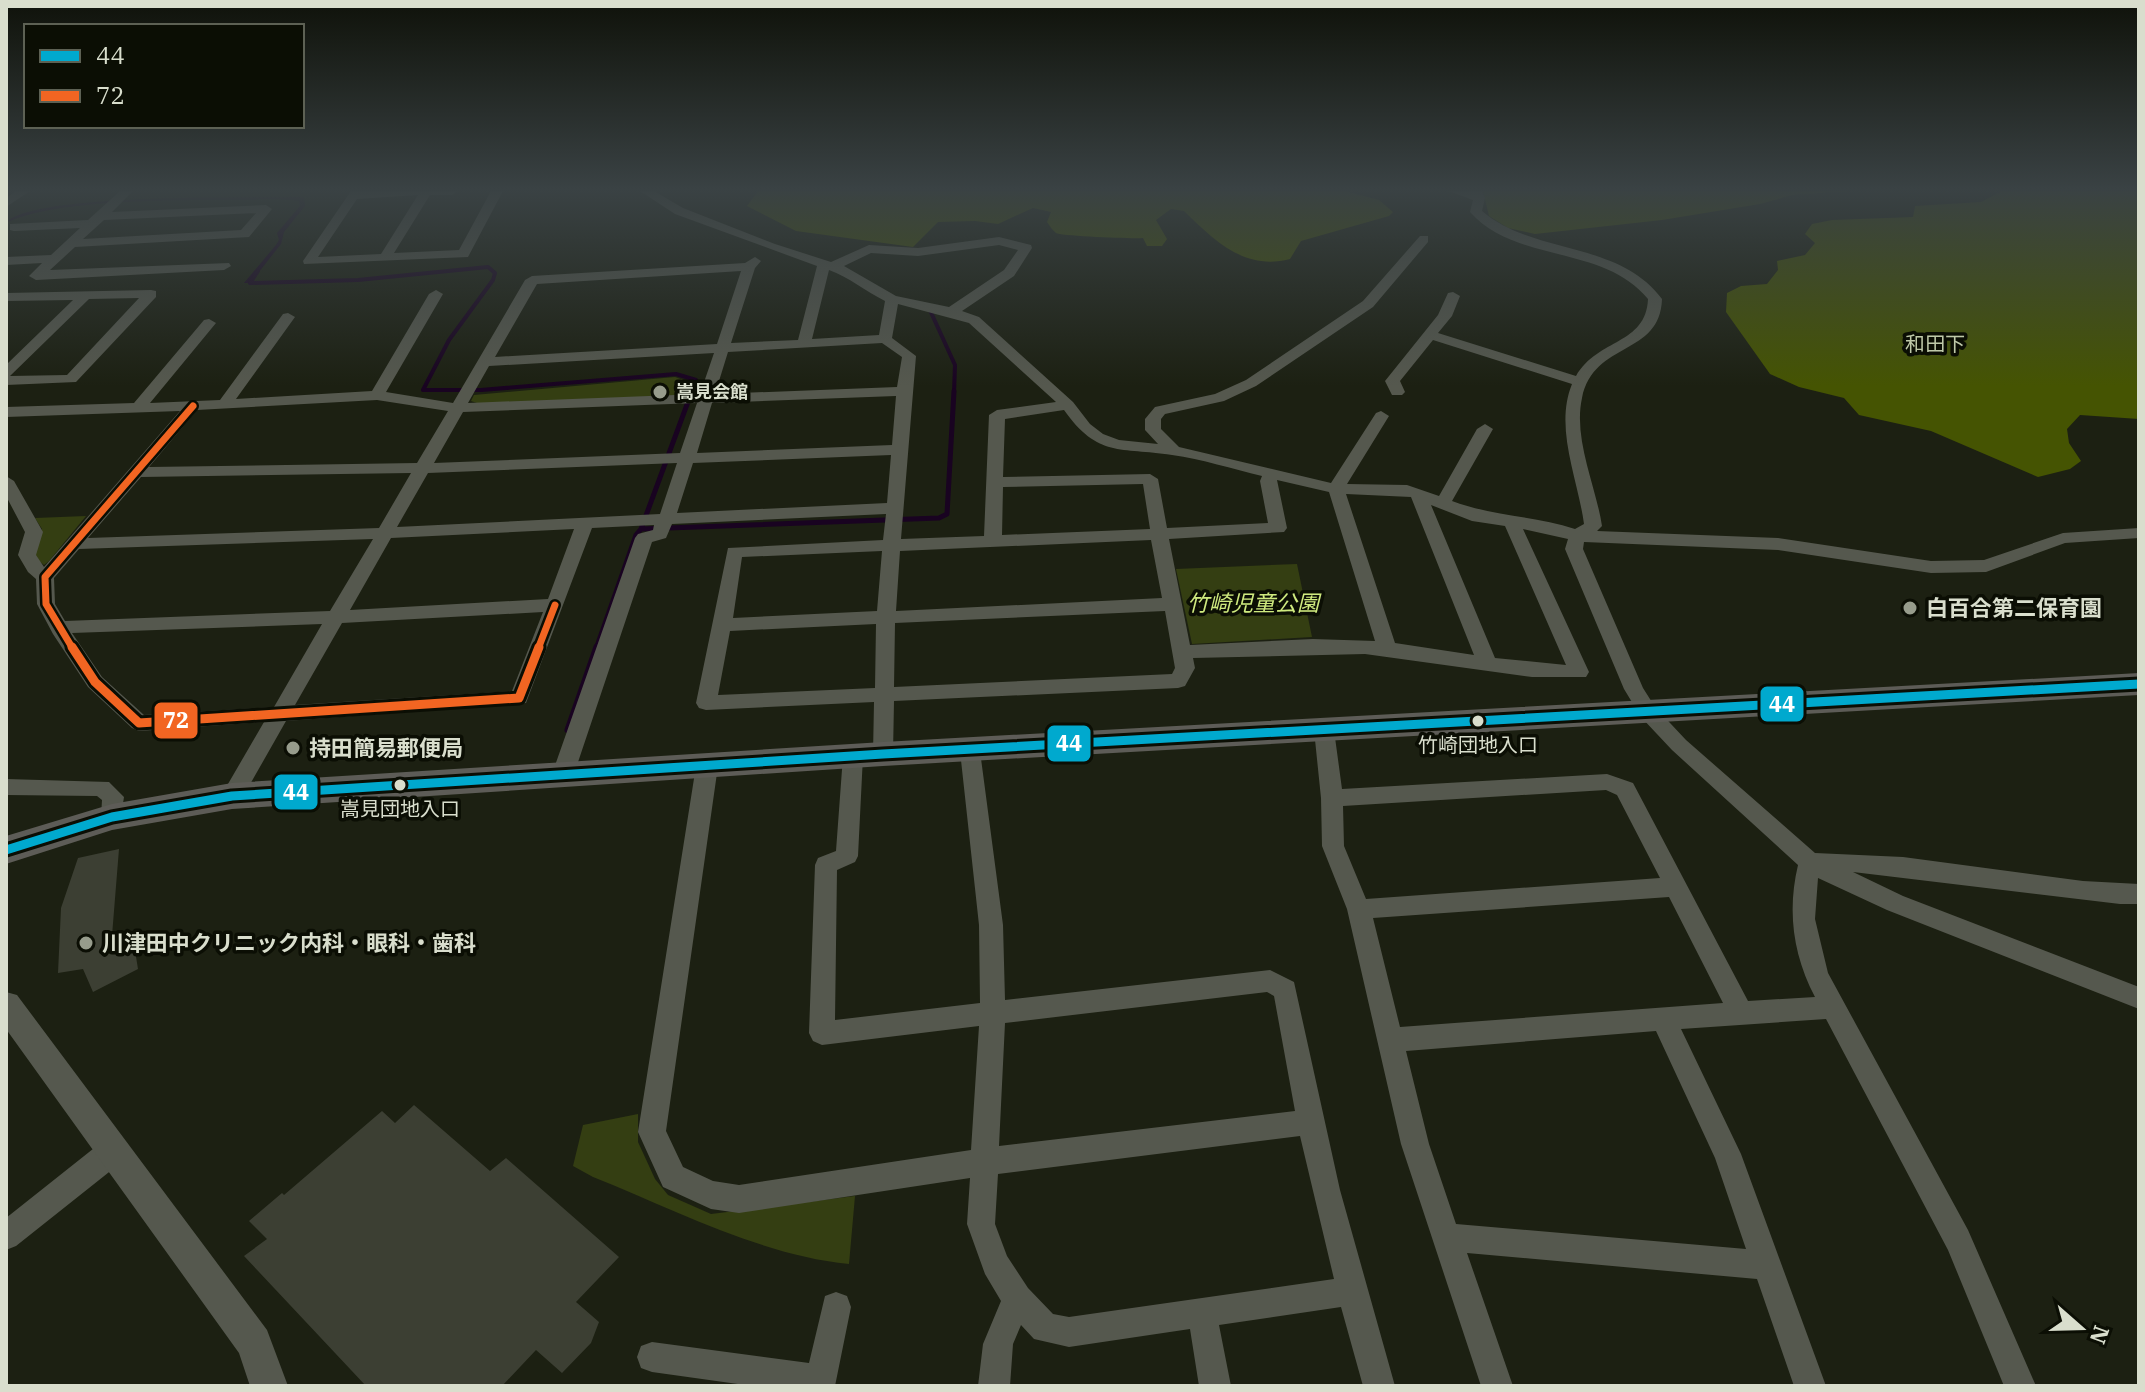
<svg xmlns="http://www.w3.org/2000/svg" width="2145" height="1392" font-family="'IBM Plex Serif','Noto Sans JP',serif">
<rect width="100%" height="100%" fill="#1c2012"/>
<path fill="#343e12" d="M 675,377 L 691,383 L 686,395 L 480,404 L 471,401 L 474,395 Z
M 86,516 L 49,561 L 44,565 L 32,555 L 42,529 L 35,518 Z
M 1297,564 L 1312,637 L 1192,644 L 1176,569 Z
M 638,1114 L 638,1142 L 655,1179 L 668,1195 L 711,1214 L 855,1196 L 849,1264 C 760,1255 676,1210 593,1177 L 573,1166 L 583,1125 Z"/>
<path fill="#455402" d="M 758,191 L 1345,191 L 1379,200 L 1393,212 L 1389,216 L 1301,241 L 1290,259 C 1244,271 1214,240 1184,211 L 1171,209 L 1156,220 L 1167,239 L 1162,246 L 1147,246 L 1143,238 C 1135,239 1060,236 1056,233 C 1052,230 1050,226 1047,222 L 1051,212 L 1033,208 L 998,224 L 975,221 L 938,222 L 913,247 L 796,231 L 747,206 Z
M 1483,191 L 1847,191 L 1792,195 L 1760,204 L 1662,220 L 1535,234 L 1508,228 L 1489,216 Z
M 2002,191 L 2139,191 L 2139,419 L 2080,415 L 2067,429 L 2069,443 L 2081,461 L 2070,469 L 2038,477 L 1931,431 L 1859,415 L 1844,398 L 1799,387 L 1770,374 L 1726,312 L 1727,293 L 1741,286 L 1767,284 L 1778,270 L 1777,261 L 1805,255 L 1815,243 L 1805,234 L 1812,224 L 1832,220 L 1913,217 L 1915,206 L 1981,202 Z"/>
<path fill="#190321" d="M 299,197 L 304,198 L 305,206 L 284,232 L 281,244 L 251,282 L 270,283 L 244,283 L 276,245 L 279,240 L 277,233 L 300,206 L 299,201 C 277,198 254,200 231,200 C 174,200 55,199 6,223 C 29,193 252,198 299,197 Z"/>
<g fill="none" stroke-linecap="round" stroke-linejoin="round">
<path stroke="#190321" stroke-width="4" d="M 258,271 L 250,283 L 358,280 L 488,267 L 495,273 L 493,280 L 449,340 L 423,390 L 481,390 L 676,374 L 696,380 L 691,393
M 929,308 L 955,365 L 954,393"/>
<path stroke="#190321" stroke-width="5" d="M 692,391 L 641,529 L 939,518 L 947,514 L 954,391
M 596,649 L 636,535 L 641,529"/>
<path stroke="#190321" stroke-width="7" d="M 568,730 L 597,647"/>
</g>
<path fill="#3c3f33" d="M 119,849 L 111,948 L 133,938 L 138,969 L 93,992 L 83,969 L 58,973 L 61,908 L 78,858 Z
M 414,1105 L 490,1171 L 506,1158 L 619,1257 L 576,1302 L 599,1322 L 591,1343 L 562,1373 L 536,1350 L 502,1386 L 366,1386 L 244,1256 L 267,1239 L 249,1221 L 282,1193 L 284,1195 L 382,1111 L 395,1123 Z"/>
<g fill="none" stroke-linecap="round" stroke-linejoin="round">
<path fill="#55584e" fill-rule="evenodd" d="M 16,191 L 30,191 L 6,207 L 6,198 Z
M 120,191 L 133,191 L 112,212 L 266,205 L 272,209 L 249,237 L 75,247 L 50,270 L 229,263 L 231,266 L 224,270 L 36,280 L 29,276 L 42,263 L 6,265 L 6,257 L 51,255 L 80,228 L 14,231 L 10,230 L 10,224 L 88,220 ZM 256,213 L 241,230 L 83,239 L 104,220 Z
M 351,191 L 458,191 L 452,195 L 430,195 L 394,253 L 459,250 L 491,191 L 503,191 L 468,257 L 304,264 L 303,261 ZM 418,195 L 381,254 L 318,257 L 357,199 Z
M 640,191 L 654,191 L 683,208 L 775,244 L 831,262 L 869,245 L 918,248 L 999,237 L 1031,245 L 1032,248 L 1014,276 L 962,311 L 979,317 L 1073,402 L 1090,424 L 1103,434 L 1119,440 L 1158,444 L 1145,430 L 1145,419 L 1155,407 L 1215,394 L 1246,380 L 1363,301 L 1420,236 L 1428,236 L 1428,242 L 1373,307 L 1256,386 L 1224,401 L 1165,414 L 1161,419 L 1161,429 L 1179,447 L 1331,483 L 1376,413 L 1381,411 L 1389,416 L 1347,484 L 1407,485 L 1439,496 L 1477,429 L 1485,424 L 1493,429 L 1452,501 C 1492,516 1535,516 1575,529 L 1584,524 C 1578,479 1554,428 1572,384 L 1433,340 L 1400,381 L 1405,392 L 1402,395 L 1392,395 L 1385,381 L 1438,315 L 1448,293 L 1453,292 L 1460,296 L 1452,316 L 1438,333 L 1576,376 C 1598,338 1646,345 1648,299 C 1603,244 1516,264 1470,212 L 1473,200 L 1449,191 L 1482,191 L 1485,198 L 1482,211 C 1535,256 1618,240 1662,299 C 1660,357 1594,340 1582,398 C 1573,439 1596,486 1602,526 L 1597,531 L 1778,538 L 1931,561 L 1984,560 L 2063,533 L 2139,528 L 2139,538 L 2065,543 L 1986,572 L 1931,573 L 1778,550 L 1584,542 L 1583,549 L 1643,688 L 1655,707 L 1686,740 L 1815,853 L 1903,857 L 2083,881 L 2139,884 L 2139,904 L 2120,904 L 1853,872 L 1903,896 L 2139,987 L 2139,1009 L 1887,910 L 1818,878 L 1815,919 L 1828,973 L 1968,1230 L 2036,1386 L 2004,1386 L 1948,1250 L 1826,1019 L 1681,1029 L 1741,1154 L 1826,1386 L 1794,1386 L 1757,1279 L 1467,1253 L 1513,1386 L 1481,1386 L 1401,1144 L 1347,909 L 1322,846 L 1321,798 L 1314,730 L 1317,725 L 1331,725 L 1334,730 L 1342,789 L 1607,774 L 1633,783 L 1748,1001 L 1815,997 C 1793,955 1787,911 1798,865 L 1672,750 L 1641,717 L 1624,689 L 1565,549 L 1568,539 L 1523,529 L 1589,672 L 1586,677 L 1532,677 L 1365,654 L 1193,658 L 1195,668 L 1185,686 L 1178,688 L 894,701 L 893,754 L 890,760 L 876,760 L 873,754 L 874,702 L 706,710 L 699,708 L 696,703 L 728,548 L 883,540 L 886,514 L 672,524 L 666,538 L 652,542 L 574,774 L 571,780 L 555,780 L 552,774 L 635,538 L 638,534 L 653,530 L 654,525 L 592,528 L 526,703 L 286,721 L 240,802 L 232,804 L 224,802 L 221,796 L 264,722 L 139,731 L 132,728 L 88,687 L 53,634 L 37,604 L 36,579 L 28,572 L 18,555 L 25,532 L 6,496 L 6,476 L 14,481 L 43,532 L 36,555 L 44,567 L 180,411 L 6,417 L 6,407 L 134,403 L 204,320 L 209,319 L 216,323 L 150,403 L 220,400 L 283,314 L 288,313 L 295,317 L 236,399 L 372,391 L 429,294 L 436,290 L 443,294 L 386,392 L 453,403 L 525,280 L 532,276 L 745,263 L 755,257 L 761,261 L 755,268 L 731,343 L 798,340 L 817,266 L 675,214 ZM 999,245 L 1018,250 L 1004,270 L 949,307 L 896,296 L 844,266 L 871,253 L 918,256 ZM 829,270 C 849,277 865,291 885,301 L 879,335 L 812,339 ZM 741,271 L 717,344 L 495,357 L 537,284 ZM 898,304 L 969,323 L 1056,402 L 997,410 L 989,415 L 984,536 L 901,539 L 916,356 L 892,338 ZM 882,343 L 902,357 L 897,387 L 715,394 L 728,352 ZM 714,353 L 700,394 L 468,403 L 489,366 ZM 896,396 L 892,445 L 697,453 L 712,403 ZM 377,400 L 448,411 L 417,463 L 149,467 L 197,410 ZM 697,403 L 680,453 L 434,463 L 463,412 ZM 1064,410 C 1098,458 1120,447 1172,455 C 1202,459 1232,469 1262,476 L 1260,481 L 1268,523 L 1167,528 L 1158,479 L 1150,474 L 1003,477 L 1005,419 ZM 891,455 L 887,503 L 677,513 L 693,463 ZM 677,463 L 660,514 L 397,527 L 428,473 ZM 411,473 L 379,528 L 88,538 L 141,477 ZM 1277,480 L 1329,492 L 1375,641 L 1313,639 L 1190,645 L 1169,539 L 1284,532 L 1287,528 ZM 1143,484 L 1150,529 L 1002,535 L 1003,487 ZM 1346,494 L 1411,497 L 1474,655 L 1395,643 ZM 1431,505 L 1472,521 L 1505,526 L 1566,665 L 1495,658 ZM 574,529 L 548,599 L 350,610 L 391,538 ZM 373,539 L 330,611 L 65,621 L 55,604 L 54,578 L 79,549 ZM 1151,540 L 1162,598 L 896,611 L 900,551 ZM 882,551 L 877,611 L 733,618 L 742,557 ZM 1165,611 L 1175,668 L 1172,674 L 894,687 L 895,623 ZM 543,612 L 512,691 L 295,705 L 342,623 ZM 322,624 L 274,707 L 144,715 L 102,677 L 72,633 ZM 876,624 L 875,688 L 718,695 L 730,631 ZM 1606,790 L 1617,795 L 1660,878 L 1366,899 L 1344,846 L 1343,806 ZM 1669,897 L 1723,1003 L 1400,1027 L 1373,918 ZM 1656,1031 L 1715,1158 L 1746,1249 L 1456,1224 L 1429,1144 L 1406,1051 Z
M 151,290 L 156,291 L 156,297 L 76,382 L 6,385 L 6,365 L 73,300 L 6,301 L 6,293 ZM 139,298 L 67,375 L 10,376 L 89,299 Z
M 970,743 L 977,745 L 980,751 L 1003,925 L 1005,1000 L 1270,970 L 1294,982 L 1340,1190 L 1395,1386 L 1363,1386 L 1341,1307 L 1219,1325 L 1231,1386 L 1199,1386 L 1190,1329 L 1069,1347 L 1034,1339 L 1021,1325 L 1013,1344 L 1010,1386 L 978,1386 L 983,1344 L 1001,1301 L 985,1274 L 967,1224 L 970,1178 L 739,1213 L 711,1209 L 663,1187 L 638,1132 L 696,766 L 700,760 L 714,760 L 718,766 L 666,1131 L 683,1167 L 713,1181 L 739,1185 L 971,1150 L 979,1026 L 822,1045 L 813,1041 L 809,1033 L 815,865 L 818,858 L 836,851 L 843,756 L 846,750 L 860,750 L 863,756 L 858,856 L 855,862 L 837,870 L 835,1020 L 980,1003 L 979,925 L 960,751 L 963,745 ZM 1267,992 L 1274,996 L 1295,1111 L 999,1146 L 1005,1023 ZM 1300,1136 L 1334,1279 L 1069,1317 L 1053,1314 L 1028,1288 L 1007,1256 L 995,1224 L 998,1174 Z
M 6,779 L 109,782 L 124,797 L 120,823 L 112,826 L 104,823 L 101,817 L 102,800 L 97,796 L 6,795 Z
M 113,1138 L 123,1141 L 127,1151 L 123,1161 L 16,1246 L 6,1250 L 6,1218 L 103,1141 Z
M 836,1292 L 847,1296 L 851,1307 L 835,1386 L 752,1386 L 652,1372 L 641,1368 L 637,1357 L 641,1346 L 652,1342 L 809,1363 L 825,1296 Z"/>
<path fill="#55584e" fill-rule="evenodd" d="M 6,992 L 17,995 L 267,1330 L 288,1386 L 250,1386 L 239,1353 L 6,1029 Z"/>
<path fill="#5d5c57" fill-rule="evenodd" d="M 2139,673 L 2139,695 L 883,766 L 232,809 L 112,830 L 6,864 L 6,836 L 112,804 L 232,783 L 883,742 Z"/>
<g stroke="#0b0e04" stroke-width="15">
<path id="bus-1" d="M 6,850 L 112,817 L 232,796 L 883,754 L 2139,684"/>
</g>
<g stroke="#0b0e04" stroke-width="12">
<path id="bus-2-far1" d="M 73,649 L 46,604 L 45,577 L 193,406
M 538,649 L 555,605"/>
</g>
<g stroke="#0b0e04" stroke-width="15">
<path id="bus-2" d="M 72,647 L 95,682 L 139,723 L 519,698 L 539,647"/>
</g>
<use href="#bus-1" stroke="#00a9ce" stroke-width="9"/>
<use href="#bus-2-far1" stroke="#f26522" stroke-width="7"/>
<use href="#bus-2" stroke="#f26522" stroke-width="9"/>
</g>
<linearGradient id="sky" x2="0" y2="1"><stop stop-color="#0f120a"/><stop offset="0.49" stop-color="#3a4244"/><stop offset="1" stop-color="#3a4244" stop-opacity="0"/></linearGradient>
<rect width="2145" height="386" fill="url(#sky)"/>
<g fill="#979c8c" stroke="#0b0e04" stroke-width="3">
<circle cx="660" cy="392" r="8"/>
<circle cx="1910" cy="608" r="8"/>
<circle cx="293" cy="748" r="8"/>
<circle cx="86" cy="943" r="8"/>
</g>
<g fill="#d9decd" stroke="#0b0e04" stroke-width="3">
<circle cx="1478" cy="721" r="7"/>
<circle cx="400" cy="785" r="7"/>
</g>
<g text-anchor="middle" stroke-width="7" stroke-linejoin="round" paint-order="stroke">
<g font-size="18" font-weight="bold" fill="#d9decd" stroke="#0b0e04" text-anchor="start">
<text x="676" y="398">嵩見会館</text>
</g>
<g font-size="20" fill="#bfc9a9" stroke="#0b0e04">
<text x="1935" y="351">和田下</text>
</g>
<g font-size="20" fill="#d9decd" stroke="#0b0e04">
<text x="1478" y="752">竹崎団地入口</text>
<text x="400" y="816">嵩見団地入口</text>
</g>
<g font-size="22" font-style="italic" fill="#cfea7f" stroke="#0b0e04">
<text x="1253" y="611">竹崎児童公園</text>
</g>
<g font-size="22" font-weight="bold" fill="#d9decd" stroke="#0b0e04" text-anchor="start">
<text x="1926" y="616">白百合第二保育園</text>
<text x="309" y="756">持田簡易郵便局</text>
<text x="102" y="951">川津田中クリニック内科・眼科・歯科</text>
</g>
</g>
<g stroke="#0b0e04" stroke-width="3">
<rect x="1759" y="685" width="46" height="38" rx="8" fill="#00a9ce"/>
<rect x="153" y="701" width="46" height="39" rx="8" fill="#f26522"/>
<rect x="1046" y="724" width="46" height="39" rx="8" fill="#00a9ce"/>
<rect x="273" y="773" width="46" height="38" rx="8" fill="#00a9ce"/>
</g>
<g font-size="22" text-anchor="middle" font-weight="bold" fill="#fff">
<text x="1782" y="712">44</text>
<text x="176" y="728">72</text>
<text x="1069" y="751">44</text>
<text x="296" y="800">44</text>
</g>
<rect width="2145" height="1392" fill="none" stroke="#d9decd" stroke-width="16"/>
<rect x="24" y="24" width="280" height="104" fill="#0b0e04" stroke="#5d6154" stroke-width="2"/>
<rect x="40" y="50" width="40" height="12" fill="#00a9ce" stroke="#5d6154" stroke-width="2"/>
<text x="96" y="64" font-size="24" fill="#d9decd">44</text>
<rect x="40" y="90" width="40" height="12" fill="#f26522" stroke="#5d6154" stroke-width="2"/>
<text x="96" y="104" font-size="24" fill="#d9decd">72</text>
<g transform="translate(2081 1328) rotate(110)" stroke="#0b0e04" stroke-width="6" paint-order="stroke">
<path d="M0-6L14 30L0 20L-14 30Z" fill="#d9decd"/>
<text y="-12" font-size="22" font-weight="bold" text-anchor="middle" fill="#d9decd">N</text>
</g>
</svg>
